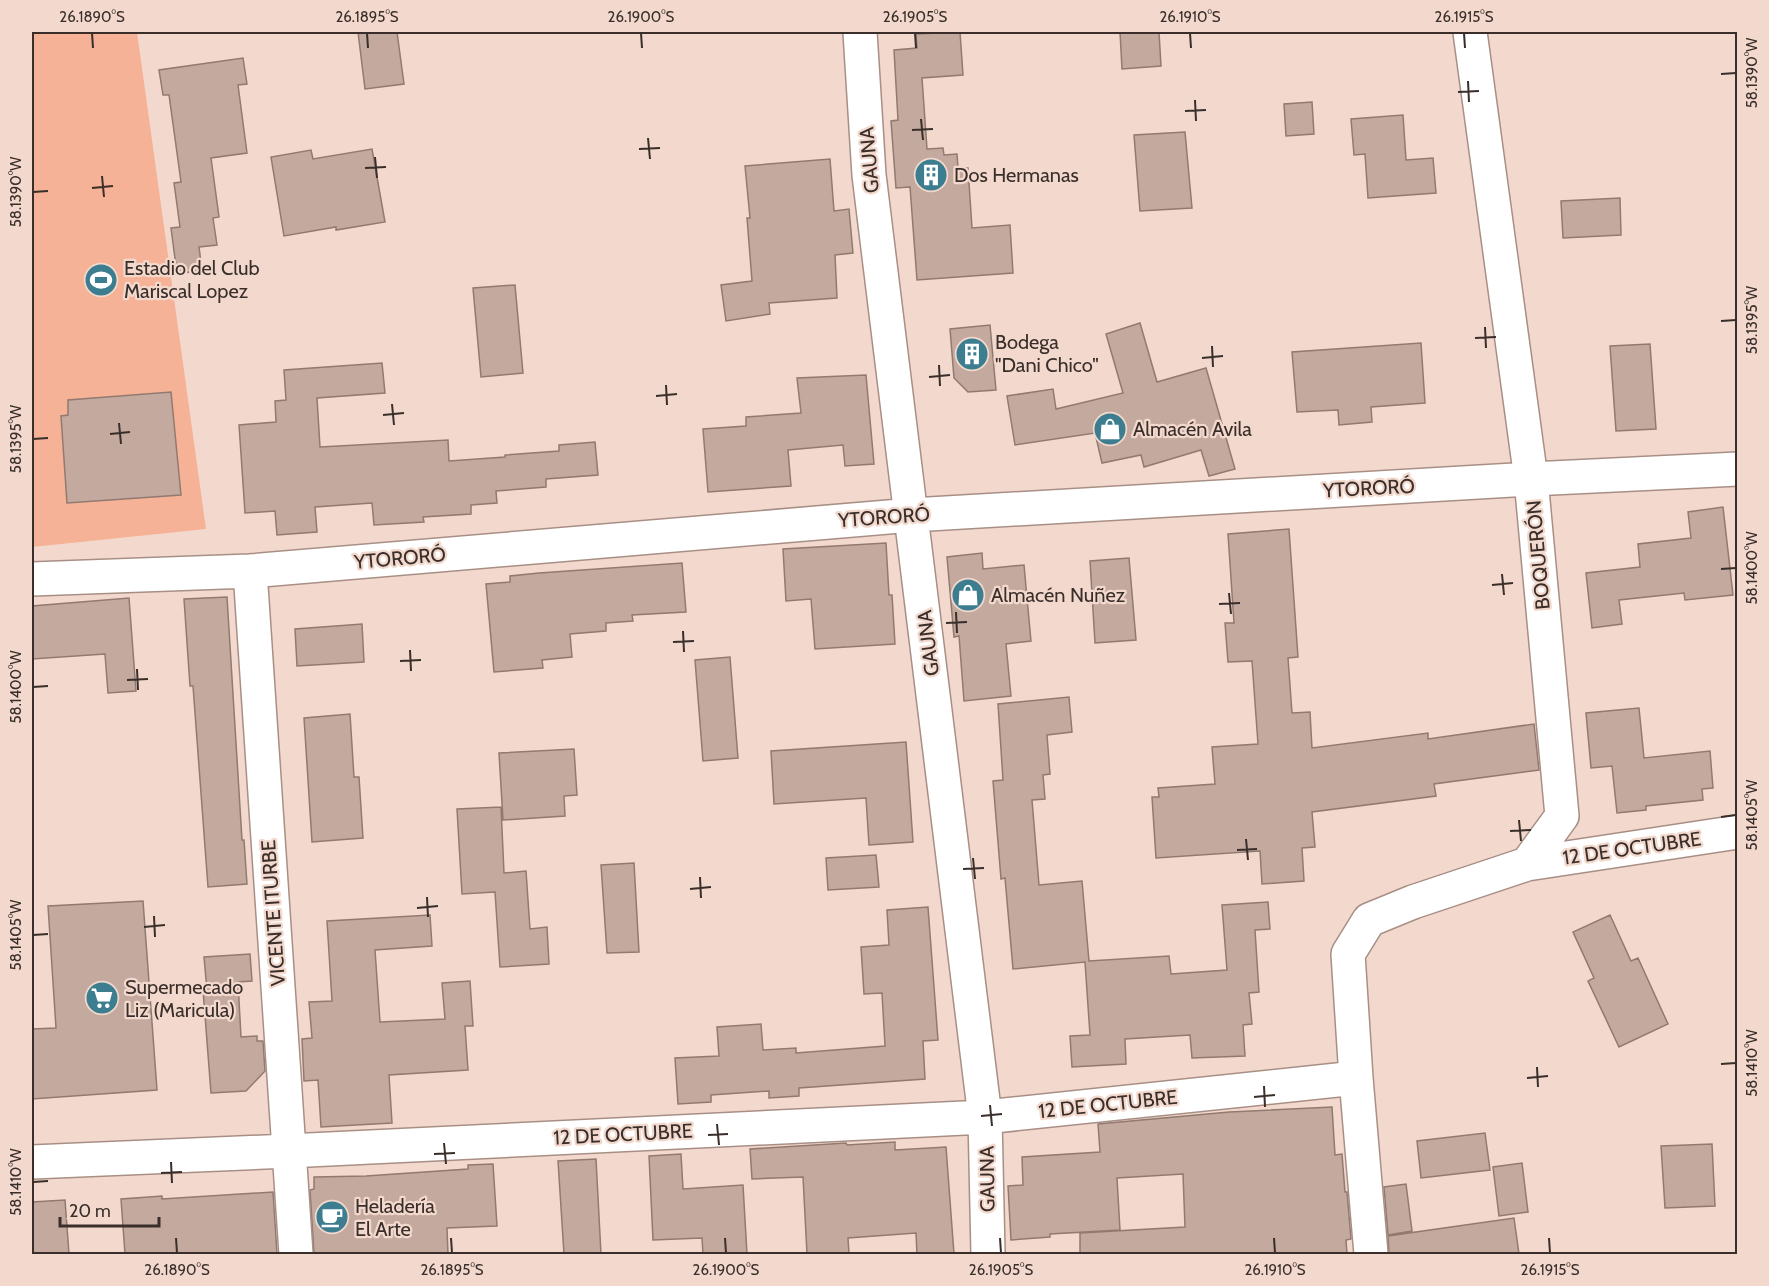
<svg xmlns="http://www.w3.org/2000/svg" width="1769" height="1286" font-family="Cabin,sans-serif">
<rect width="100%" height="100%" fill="#f3d9cd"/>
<path fill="#f5b296" d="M 32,32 L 137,32 L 206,529 L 32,547 Z"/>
<path fill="#c3a99e" stroke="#927a70" stroke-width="1.5" d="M 358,32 L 397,32 L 404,84 L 365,89 Z
M 960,32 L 963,75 L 922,78 L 927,149 L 943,148 L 944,155 L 957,154 L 958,168 L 968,168 L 972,228 L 1010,225 L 1013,273 L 917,280 L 910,187 L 896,188 L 891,121 L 898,120 L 894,50 L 917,48 L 916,34 Z
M 1120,32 L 1159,32 L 1161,66 L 1122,69 Z
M 243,58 L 247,84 L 238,85 L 247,153 L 211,158 L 219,217 L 213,218 L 217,245 L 199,247 L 202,270 L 177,274 L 171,228 L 180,227 L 174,183 L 181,182 L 169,95 L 163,95 L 159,70 Z
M 1312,102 L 1314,134 L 1286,136 L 1284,104 Z
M 1403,115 L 1406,160 L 1433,158 L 1436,193 L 1368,198 L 1365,154 L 1354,155 L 1351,119 Z
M 1185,132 L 1192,208 L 1140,211 L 1134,135 Z
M 372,149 L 385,222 L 336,230 L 336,227 L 284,236 L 271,157 L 311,150 L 313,159 Z
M 830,159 L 834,211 L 849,209 L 853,253 L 835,255 L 837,298 L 769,303 L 770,314 L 726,321 L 721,285 L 752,281 L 747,218 L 750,218 L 745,166 Z
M 1620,198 L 1621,235 L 1563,238 L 1561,201 Z
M 515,285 L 523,373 L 481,377 L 473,288 Z
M 1140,323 L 1157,382 L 1206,368 L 1235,469 L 1209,476 L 1201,450 L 1144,467 L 1141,455 L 1102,463 L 1095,433 L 1015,445 L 1007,396 L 1053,389 L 1056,409 L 1123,393 L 1106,334 Z
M 990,325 L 996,390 L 968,392 L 954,378 L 950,329 Z
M 1421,343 L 1425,403 L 1371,407 L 1372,422 L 1339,425 L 1338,410 L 1297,412 L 1292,352 Z
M 1650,344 L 1656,429 L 1616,431 L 1610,346 Z
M 382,363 L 385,393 L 317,398 L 320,447 L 448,440 L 449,461 L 505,457 L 505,455 L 559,451 L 559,445 L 595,442 L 598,475 L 546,479 L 546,487 L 496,491 L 497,503 L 471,505 L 471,514 L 423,517 L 424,522 L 374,525 L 372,503 L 315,507 L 317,532 L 277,535 L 275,511 L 245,513 L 239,425 L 276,422 L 275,401 L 286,400 L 284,370 Z
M 866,375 L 874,464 L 845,466 L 843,445 L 788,450 L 791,486 L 708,492 L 703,429 L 746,426 L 746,417 L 801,413 L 797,378 Z
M 171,392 L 181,495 L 67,503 L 61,416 L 68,415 L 68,400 Z
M 1723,507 L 1733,595 L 1685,600 L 1684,593 L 1619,600 L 1622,624 L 1592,628 L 1586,573 L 1640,567 L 1638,544 L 1691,538 L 1688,512 Z
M 1289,529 L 1298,657 L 1288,658 L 1292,713 L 1310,712 L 1312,748 L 1428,733 L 1428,739 L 1534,724 L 1539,770 L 1434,784 L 1436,796 L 1312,812 L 1315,847 L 1302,848 L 1304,881 L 1262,884 L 1260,851 L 1156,858 L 1152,797 L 1159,797 L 1158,788 L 1215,784 L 1212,747 L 1258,744 L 1252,661 L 1228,662 L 1225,623 L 1234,623 L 1228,534 Z
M 886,543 L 889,595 L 892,595 L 895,644 L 815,649 L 811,599 L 786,601 L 783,549 Z
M 982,553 L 983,569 L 1024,565 L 1031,641 L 1006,644 L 1011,696 L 964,701 L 959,636 L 954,637 L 947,557 Z
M 1129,558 L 1136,640 L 1095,643 L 1090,561 Z
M 682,563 L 686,612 L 632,615 L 633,621 L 606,623 L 606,631 L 570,634 L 572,657 L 542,660 L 543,668 L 494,672 L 486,584 L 510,582 L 510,576 L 539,573 Z
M 227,597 L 242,840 L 244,840 L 247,884 L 208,887 L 193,686 L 190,686 L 184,599 Z
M 129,598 L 136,691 L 108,693 L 105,654 L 32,659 L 32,606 Z
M 362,624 L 364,662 L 297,666 L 295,629 Z
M 730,657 L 738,758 L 703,761 L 695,660 Z
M 1069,697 L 1072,732 L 1047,735 L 1050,774 L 1043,775 L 1045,799 L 1032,800 L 1039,885 L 1082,881 L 1089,961 L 1169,956 L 1171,974 L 1227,970 L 1222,905 L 1268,902 L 1270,929 L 1255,930 L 1259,992 L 1249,993 L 1252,1024 L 1243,1025 L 1245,1056 L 1192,1058 L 1190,1035 L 1125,1039 L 1126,1064 L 1072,1067 L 1070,1036 L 1090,1035 L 1085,962 L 1013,969 L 1005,878 L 1001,879 L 993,781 L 1003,780 L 998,704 Z
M 1639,708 L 1644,758 L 1710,751 L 1713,788 L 1702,789 L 1703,800 L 1646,806 L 1646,810 L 1617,813 L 1612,766 L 1591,768 L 1586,713 Z
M 350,714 L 354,777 L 359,777 L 363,838 L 312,842 L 304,718 Z
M 906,742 L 913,842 L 869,845 L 866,798 L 774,804 L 771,751 Z
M 574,749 L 577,795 L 564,796 L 565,816 L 503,820 L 499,753 Z
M 501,807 L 504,873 L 526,871 L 530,929 L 547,927 L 549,964 L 500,967 L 495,892 L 462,894 L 457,809 Z
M 876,855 L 879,887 L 828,890 L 826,858 Z
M 634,863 L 639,952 L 607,953 L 601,865 Z
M 143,901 L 157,1090 L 32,1099 L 32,1029 L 56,1028 L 48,906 Z
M 928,907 L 938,1040 L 923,1041 L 925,1079 L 799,1088 L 799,1096 L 769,1098 L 769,1091 L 711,1095 L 711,1102 L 678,1104 L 675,1058 L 719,1056 L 717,1027 L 761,1024 L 763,1050 L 796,1048 L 796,1053 L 885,1046 L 882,993 L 864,994 L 861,947 L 889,945 L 887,910 Z
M 430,915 L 432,946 L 375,950 L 380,1022 L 445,1019 L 442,983 L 470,981 L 473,1026 L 465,1026 L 468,1070 L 389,1075 L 392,1123 L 321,1127 L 318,1080 L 304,1081 L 302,1039 L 312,1038 L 309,1002 L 332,1001 L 327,921 Z
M 1610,915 L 1631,961 L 1638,958 L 1668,1024 L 1619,1047 L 1588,981 L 1594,978 L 1573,932 Z
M 250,954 L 252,981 L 238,982 L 241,1037 L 257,1036 L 257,1041 L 263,1041 L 265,1071 L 246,1091 L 211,1093 L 203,990 L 207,990 L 204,957 Z
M 1332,1107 L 1335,1155 L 1342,1154 L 1345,1192 L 1347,1192 L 1351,1239 L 1346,1240 L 1347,1254 L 1080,1254 L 1080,1233 L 1185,1227 L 1183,1174 L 1117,1178 L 1120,1230 L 1050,1234 L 1050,1237 L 1011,1240 L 1008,1186 L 1023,1185 L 1022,1157 L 1100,1152 L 1098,1124 L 1229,1112 Z
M 1485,1133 L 1490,1170 L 1421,1178 L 1417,1141 Z
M 895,1142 L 895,1150 L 946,1147 L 954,1254 L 917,1254 L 916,1233 L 848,1238 L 849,1254 L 807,1254 L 803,1177 L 752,1179 L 750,1149 L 846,1143 L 847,1145 Z
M 1712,1144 L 1715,1206 L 1665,1208 L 1661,1146 Z
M 681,1154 L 683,1189 L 743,1185 L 747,1254 L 703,1254 L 702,1238 L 653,1240 L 649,1156 Z
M 596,1159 L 601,1254 L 564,1254 L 558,1161 Z
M 1522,1163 L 1528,1212 L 1499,1216 L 1493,1167 Z
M 493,1164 L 497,1226 L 447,1228 L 448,1254 L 314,1254 L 310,1190 L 314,1189 L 314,1177 L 366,1176 L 468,1169 L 468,1165 Z
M 1406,1184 L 1412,1231 L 1388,1235 L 1384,1187 Z
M 273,1192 L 277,1254 L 125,1254 L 121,1199 L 162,1196 L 162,1199 Z
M 65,1200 L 69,1254 L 32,1254 L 32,1202 Z
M 1514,1218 L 1519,1254 L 1389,1254 L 1388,1236 Z"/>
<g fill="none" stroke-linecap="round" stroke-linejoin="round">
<g stroke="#a88f85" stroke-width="36">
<path id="minor" d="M 860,32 L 869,175 L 985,1117 L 988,1254
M 250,571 L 296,1254
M 32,579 L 250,571 L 912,515 L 1531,479 L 1738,469
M 1527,864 L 1738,832
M 32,1162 L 288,1151 L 985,1117 L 1356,1078
M 1371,1254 L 1356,1078 L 1348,954 L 1369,920 L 1413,902 L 1527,864 L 1562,816 L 1531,479 L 1470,32"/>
</g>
<use href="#minor" stroke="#fff" stroke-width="33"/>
</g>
<path fill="none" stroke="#392e2a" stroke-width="2" d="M 92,33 L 93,48M 367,33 L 368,48M 641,33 L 642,48M 915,33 L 916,48M 1190,33 L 1191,48M 1464,33 L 1465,48M 1721,74 L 1736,73M 1468,81 L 1469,102M 1458,92 L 1479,91M 1195,100 L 1196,121M 1185,111 L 1206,110M 921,119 L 923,140M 912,130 L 933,129M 648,138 L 650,159M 639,149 L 660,148M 375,157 L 377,178M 365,168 L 386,167M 102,176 L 104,197M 92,188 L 113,186M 33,192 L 48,191M 1721,321 L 1736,320M 1485,327 L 1486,348M 1475,338 L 1496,337M 1212,346 L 1213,367M 1202,358 L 1223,356M 939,365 L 940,386M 929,377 L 950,375M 666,385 L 667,405M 656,396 L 677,394M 392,404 L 394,425M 383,415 L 404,413M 119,423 L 121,444M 110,434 L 130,432M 33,439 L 48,438M 1721,569 L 1736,568M 1502,574 L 1504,595M 1492,585 L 1513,583M 1229,593 L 1231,614M 1219,604 L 1240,603M 956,612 L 957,633M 946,623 L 967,622M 683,631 L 684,652M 673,642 L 694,641M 410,650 L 411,671M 400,661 L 421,660M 137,669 L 138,690M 127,680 L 148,679M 33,687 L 48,686M 1721,817 L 1736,815M 1519,820 L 1521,841M 1510,831 L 1531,830M 1246,839 L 1248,860M 1237,850 L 1257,849M 973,858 L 975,879M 963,869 L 984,868M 700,877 L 701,898M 690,889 L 711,887M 427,897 L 428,917M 417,908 L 438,906M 154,916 L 155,937M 144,927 L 165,925M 33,935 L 48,934M 1721,1064 L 1736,1063M 1537,1067 L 1538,1087M 1527,1078 L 1548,1076M 1264,1086 L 1265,1107M 1254,1097 L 1275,1095M 990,1105 L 992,1126M 981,1116 L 1002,1114M 717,1124 L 719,1145M 708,1135 L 728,1134M 444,1143 L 446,1164M 434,1154 L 455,1153M 171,1162 L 172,1183M 161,1173 L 182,1172M 33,1182 L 48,1181M 176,1238 L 177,1253M 451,1238 L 452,1253M 725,1238 L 726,1253M 1000,1238 L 1001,1253M 1274,1238 L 1275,1253M 1549,1238 L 1550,1253"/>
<defs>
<g id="building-disc" transform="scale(1.725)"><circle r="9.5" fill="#3c7d8f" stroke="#f3d9cd"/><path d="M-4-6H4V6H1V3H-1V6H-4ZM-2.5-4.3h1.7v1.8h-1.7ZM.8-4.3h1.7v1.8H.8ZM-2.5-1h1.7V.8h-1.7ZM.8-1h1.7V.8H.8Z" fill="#fff"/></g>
<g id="stadium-disc" transform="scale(1.725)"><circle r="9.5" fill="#3c7d8f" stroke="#f3d9cd"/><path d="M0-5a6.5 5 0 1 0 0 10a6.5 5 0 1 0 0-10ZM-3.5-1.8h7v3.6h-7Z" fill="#fff"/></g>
<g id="shop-disc" transform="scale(1.725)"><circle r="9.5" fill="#3c7d8f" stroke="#f3d9cd"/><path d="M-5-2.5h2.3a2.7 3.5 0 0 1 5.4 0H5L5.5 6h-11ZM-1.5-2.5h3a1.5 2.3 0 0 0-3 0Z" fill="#fff"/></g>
<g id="supermarket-disc" transform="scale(1.725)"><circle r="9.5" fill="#3c7d8f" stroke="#f3d9cd"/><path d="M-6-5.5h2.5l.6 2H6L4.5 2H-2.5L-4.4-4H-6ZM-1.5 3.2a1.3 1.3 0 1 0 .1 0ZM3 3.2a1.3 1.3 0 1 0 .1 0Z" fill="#fff"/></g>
<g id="cafe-disc" transform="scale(1.725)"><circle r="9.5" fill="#3c7d8f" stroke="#f3d9cd"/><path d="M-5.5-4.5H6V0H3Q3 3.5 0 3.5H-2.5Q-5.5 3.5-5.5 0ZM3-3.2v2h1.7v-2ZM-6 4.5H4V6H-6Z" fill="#fff"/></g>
</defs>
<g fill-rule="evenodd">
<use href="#building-disc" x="931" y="175"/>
<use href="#stadium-disc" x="101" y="280"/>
<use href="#building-disc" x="972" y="354"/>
<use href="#shop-disc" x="1110" y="429"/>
<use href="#shop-disc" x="968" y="595"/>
<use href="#supermarket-disc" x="102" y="998"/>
<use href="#cafe-disc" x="332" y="1217"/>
</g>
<g text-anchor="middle" stroke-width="4.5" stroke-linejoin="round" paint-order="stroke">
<g font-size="20" fill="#392e2a" stroke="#f3d9cd">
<text transform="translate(869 160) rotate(-95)" y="7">GAUNA</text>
<text transform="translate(1369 488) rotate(-3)" y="7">YTORORÓ</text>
<text transform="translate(884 517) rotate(-4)" y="7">YTORORÓ</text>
<text transform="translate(1538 555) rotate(-95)" y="7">BOQUERÓN</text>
<text transform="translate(400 558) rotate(-5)" y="7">YTORORÓ</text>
<text transform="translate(928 643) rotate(-97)" y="7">GAUNA</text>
<text transform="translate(1632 848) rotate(-8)" y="7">12 DE OCTUBRE</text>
<text transform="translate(273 913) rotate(-94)" y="7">VICENTE ITURBE</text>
<text transform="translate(1108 1104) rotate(-6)" y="7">12 DE OCTUBRE</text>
<text transform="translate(623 1134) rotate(-3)" y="7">12 DE OCTUBRE</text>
<text transform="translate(987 1179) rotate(-91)" y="7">GAUNA</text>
</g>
<g font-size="20" fill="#392e2a" stroke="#f3d9cd" text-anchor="start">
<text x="954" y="182">Dos Hermanas</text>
<text x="124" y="275">Estadio del Club<tspan x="124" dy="23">Mariscal Lopez</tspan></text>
<text x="995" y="349">Bodega<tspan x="995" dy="23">"Dani Chico"</tspan></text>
<text x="1133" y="436">Almacén Avila</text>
<text x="991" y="602">Almacén Nuñez</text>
<text x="125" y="994">Supermecado<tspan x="125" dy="23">Liz (Maricula)</tspan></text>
<text x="355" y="1213">Heladería<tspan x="355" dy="23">El Arte</tspan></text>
</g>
</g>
<rect width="1769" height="1286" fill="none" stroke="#f3d9cd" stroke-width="66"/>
<path d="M60 1217v9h99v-9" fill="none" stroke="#392e2a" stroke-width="3"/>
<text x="69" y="1217" font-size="18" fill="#392e2a" stroke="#f3d9cd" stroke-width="4.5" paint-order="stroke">20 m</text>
<rect x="33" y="33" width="1703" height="1220" fill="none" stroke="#392e2a" stroke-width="2"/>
<g font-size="15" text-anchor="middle" fill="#392e2a">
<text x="92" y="22">26.1890°S</text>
<text x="367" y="22">26.1895°S</text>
<text x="641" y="22">26.1900°S</text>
<text x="915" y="22">26.1905°S</text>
<text x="1190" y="22">26.1910°S</text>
<text x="1464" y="22">26.1915°S</text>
<text transform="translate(1752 73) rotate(-90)" y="5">58.1390°W</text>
<text transform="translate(16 192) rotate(-90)" y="5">58.1390°W</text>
<text transform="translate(1752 320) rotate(-90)" y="5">58.1395°W</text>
<text transform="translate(16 439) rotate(-90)" y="5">58.1395°W</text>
<text transform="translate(1752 568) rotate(-90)" y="5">58.1400°W</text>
<text transform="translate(16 687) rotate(-90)" y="5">58.1400°W</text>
<text transform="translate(1752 815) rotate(-90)" y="5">58.1405°W</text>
<text transform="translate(16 935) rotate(-90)" y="5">58.1405°W</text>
<text transform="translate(1752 1063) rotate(-90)" y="5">58.1410°W</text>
<text transform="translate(16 1182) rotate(-90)" y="5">58.1410°W</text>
<text x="177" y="1275">26.1890°S</text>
<text x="452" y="1275">26.1895°S</text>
<text x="726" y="1275">26.1900°S</text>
<text x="1001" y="1275">26.1905°S</text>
<text x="1275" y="1275">26.1910°S</text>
<text x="1550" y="1275">26.1915°S</text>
</g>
</svg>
